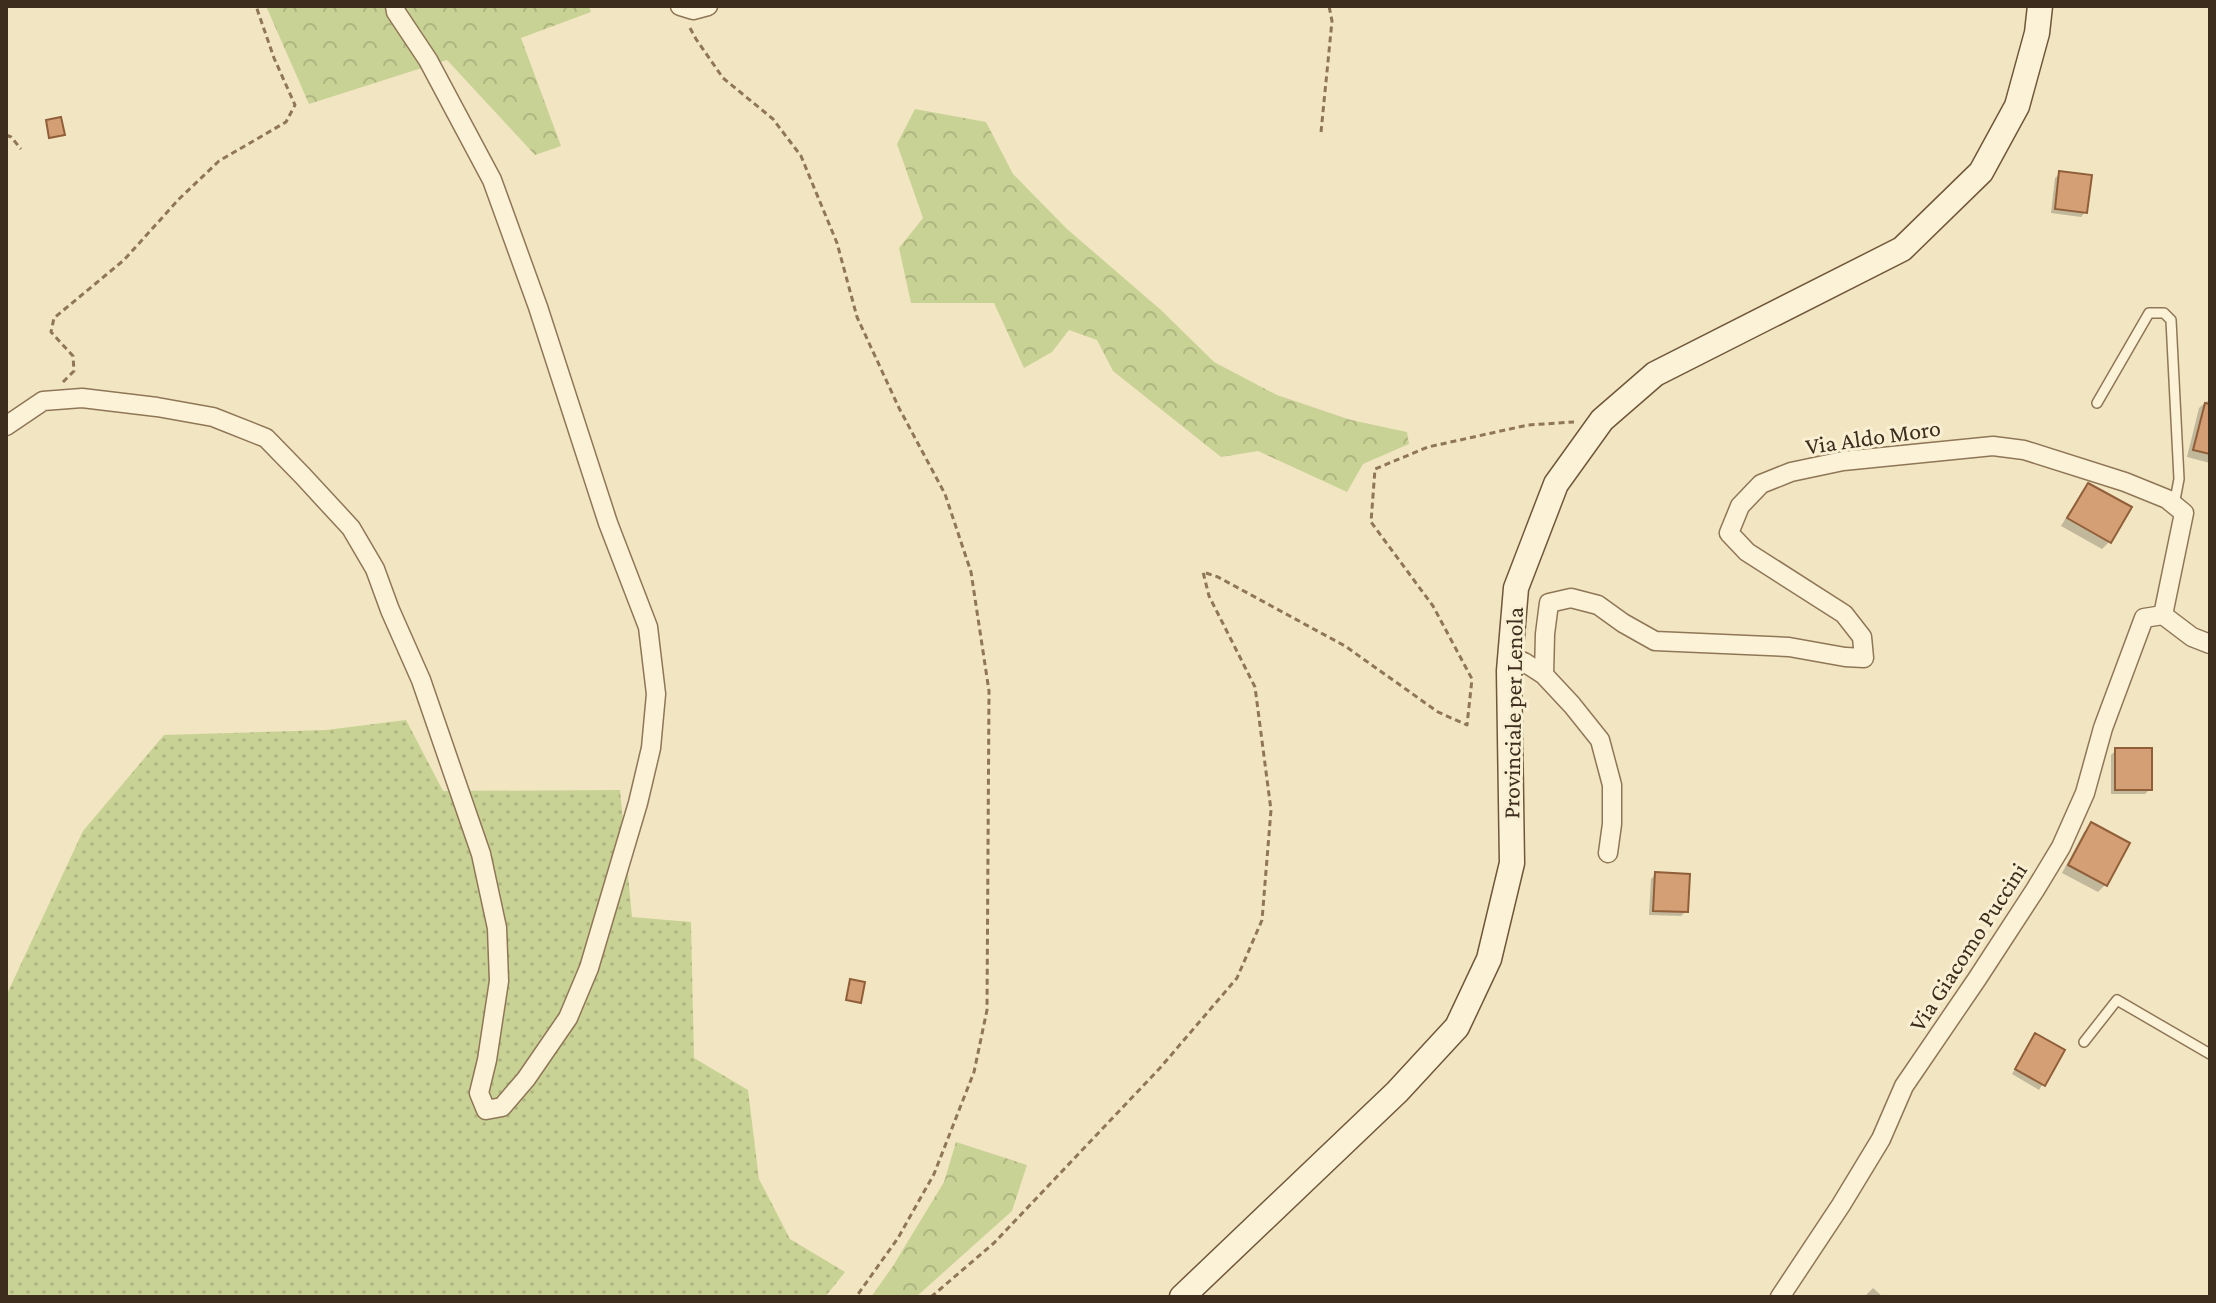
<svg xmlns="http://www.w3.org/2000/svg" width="2216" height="1303" font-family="'Crimson Pro',serif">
<defs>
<pattern id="green-dots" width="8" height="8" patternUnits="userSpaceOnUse" patternTransform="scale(2)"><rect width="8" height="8" fill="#c9d295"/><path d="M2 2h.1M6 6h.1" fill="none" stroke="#aeb580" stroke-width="1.8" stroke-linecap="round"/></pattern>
<pattern id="forest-crowns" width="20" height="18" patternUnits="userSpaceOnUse" patternTransform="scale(2)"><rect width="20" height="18" fill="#c9d295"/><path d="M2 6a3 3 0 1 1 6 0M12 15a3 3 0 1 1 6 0" fill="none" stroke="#aeb580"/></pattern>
</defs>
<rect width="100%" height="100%" fill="#f2e5c2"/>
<path fill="url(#green-dots)" d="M 406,720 L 443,791 L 620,790 L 632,917 L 691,922 L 694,1058 L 748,1090 L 759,1179 L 790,1239 L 845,1272 L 825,1297 L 6,1297 L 6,996 L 83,831 L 164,735 L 326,730 Z"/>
<path fill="url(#forest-crowns)" d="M 266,6 L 589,6 L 591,12 L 521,38 L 561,146 L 535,155 L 447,60 L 309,104 Z
M 915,109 L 986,122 L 1013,174 L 1067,229 L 1161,310 L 1214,362 L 1277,395 L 1351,420 L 1407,432 L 1409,444 L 1363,464 L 1347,492 L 1258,451 L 1221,457 L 1113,371 L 1097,340 L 1069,330 L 1052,352 L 1024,368 L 994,303 L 911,303 L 899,248 L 923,218 L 897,144 Z
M 956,1142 L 1027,1165 L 1012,1211 L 916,1297 L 871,1297 L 893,1266 L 944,1182 Z"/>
<path fill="#0003" d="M 2060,174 L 2085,212 L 2081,217 L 2051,213 L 2055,178 Z
M 2207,401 L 2210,402 L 2210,463 L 2187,457 L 2199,408 Z
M 2088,485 L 2109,542 L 2102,549 L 2061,526 L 2081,493 Z
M 2116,750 L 2150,789 L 2145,794 L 2111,794 L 2111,755 Z
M 2091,825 L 2105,885 L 2098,892 L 2062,873 L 2084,832 Z
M 1656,874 L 1686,911 L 1681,916 L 1649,915 L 1651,879 Z
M 2035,1035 L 2063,1051 L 2039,1090 L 2012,1074 Z
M 1873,1288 L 1883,1297 L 1864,1297 Z"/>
<path fill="#d49f74" stroke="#905f3a" stroke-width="2" d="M 61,117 L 65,135 L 49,138 L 46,120 Z
M 2059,171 L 2092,175 L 2087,213 L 2055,209 Z
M 2205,403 L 2210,404 L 2210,454 L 2193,450 Z
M 2088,483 L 2132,507 L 2111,543 L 2067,518 Z
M 2115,748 L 2152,748 L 2152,790 L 2115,790 Z
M 2091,822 L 2130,843 L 2107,886 L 2068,865 Z
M 1655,872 L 1690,874 L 1688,912 L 1653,911 Z
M 850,979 L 865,982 L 861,1003 L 846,1000 Z
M 2035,1033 L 2065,1050 L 2045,1086 L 2015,1069 Z"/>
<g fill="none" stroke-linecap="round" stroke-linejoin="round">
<g stroke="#8f7657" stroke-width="12">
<path id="service" d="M 2097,403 L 2149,313 L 2164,313 L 2171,320 L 2179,479 L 2174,505
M 2084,1042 L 2117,1000 L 2210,1054"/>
</g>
<g stroke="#8f7657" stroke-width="21">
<path id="minor" d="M 680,6 L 693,10 L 708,6
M 6,426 L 43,401 L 82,398 L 157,407 L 213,417 L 266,438 L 303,476 L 351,528 L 375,569 L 390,610 L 421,680 L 481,854 L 497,928 L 499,981 L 487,1060 L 479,1093 L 486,1110 L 502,1107 L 526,1079 L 568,1018 L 589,968 L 638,803 L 651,748 L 656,694 L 648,627 L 608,523 L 538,307 L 492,180 L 428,60 L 396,12 L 395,6
M 1509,671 L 1524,662 L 1544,675 L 1572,705 L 1600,740 L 1612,785 L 1612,824 L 1608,853
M 1544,675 L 1545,634 L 1549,603 L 1571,598 L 1598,605 L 1623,623 L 1655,641 L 1789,647 L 1845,657 L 1864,658 L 1862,637 L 1844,614 L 1747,552 L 1729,533 L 1740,506 L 1761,484 L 1791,472 L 1843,461 L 1993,446 L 2024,450 L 2125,482 L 2167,499 L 2184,513 L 2163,615 L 2192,637 L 2210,644
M 1780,1297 L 1841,1205 L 1881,1139 L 1904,1086 L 1977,979 L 2035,890 L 2061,847 L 2085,793 L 2103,728 L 2144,618 L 2163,615"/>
</g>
<g stroke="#70573a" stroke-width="27">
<path id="secondary" d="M 1182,1297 L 1397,1092 L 1457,1027 L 1489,959 L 1512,863 L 1509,671 L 1516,588 L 1556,484 L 1602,420 L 1655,374 L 1902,249 L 1981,172 L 2017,106 L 2037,33 L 2040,6"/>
</g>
<path stroke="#8f7657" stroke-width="3" stroke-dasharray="6 4" stroke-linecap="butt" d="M 690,28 L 696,39 L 723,78 L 773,119 L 801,156 L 837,243 L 857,317 L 899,408 L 945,494 L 971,572 L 989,691 L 987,1010 L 974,1072 L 934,1174 L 898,1238 L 856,1297
M 1321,132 L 1332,21 L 1329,6
M 6,135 L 11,137 L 21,149
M 63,382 L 74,371 L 73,356 L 51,332 L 54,318 L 124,260 L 179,199 L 219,161 L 286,122 L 295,105 L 274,58 L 256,6
M 931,1297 L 994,1243 L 1160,1068 L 1237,978 L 1262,920 L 1271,810 L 1255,687 L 1209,596 L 1203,572 L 1218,577 L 1345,646 L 1438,712 L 1467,725 L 1472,679 L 1433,606 L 1371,522 L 1375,469 L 1428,447 L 1528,425 L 1574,422"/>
<use href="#service" stroke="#fcf2d7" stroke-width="9"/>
<use href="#minor" stroke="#fcf2d7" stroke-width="18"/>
<use href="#secondary" stroke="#fcf2d7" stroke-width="24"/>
</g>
<g text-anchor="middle" stroke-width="6" stroke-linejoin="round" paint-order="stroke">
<g font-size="24" fill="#3d2d1d" stroke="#f9efd3">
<text transform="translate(1873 437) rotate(-8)" y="8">Via Aldo Moro</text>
<text transform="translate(1513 713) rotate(-89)" y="8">Provinciale per Lenola</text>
<text transform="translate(1968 947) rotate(-57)" y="8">Via Giacomo Puccini</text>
</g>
</g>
<rect width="2216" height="1303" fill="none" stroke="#3d2d1d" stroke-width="16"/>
</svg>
